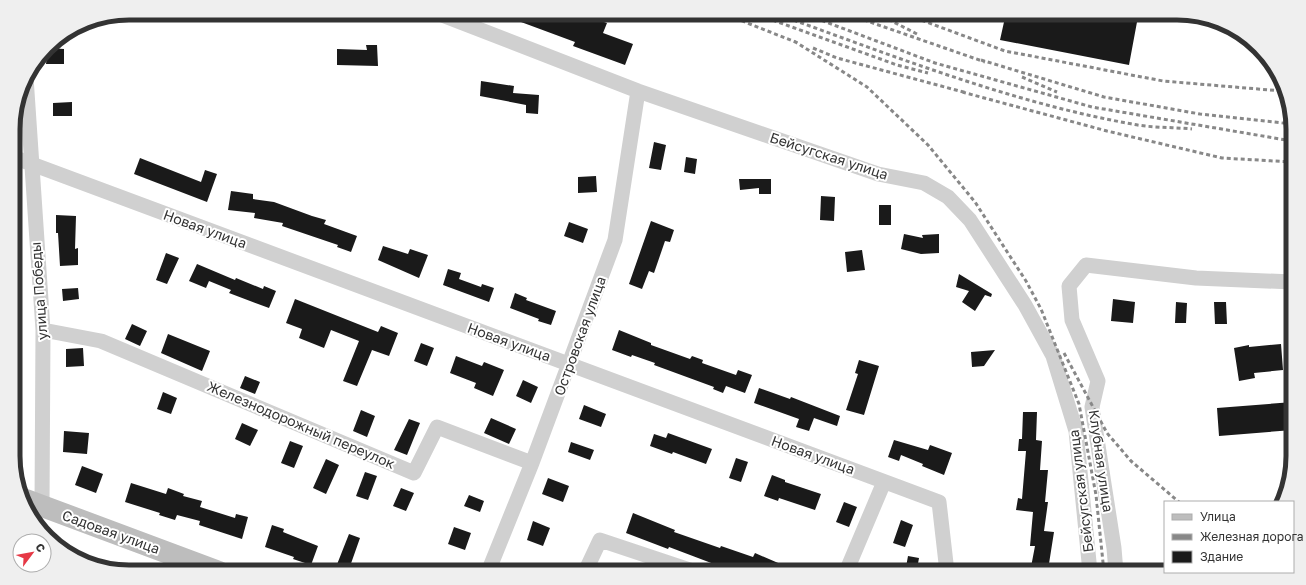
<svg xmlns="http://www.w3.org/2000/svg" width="1306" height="585" font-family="'Golos Text',sans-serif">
<rect width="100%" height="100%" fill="#fff"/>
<path fill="#1a1a1a" d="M 525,13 L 578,13 L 607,23 L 603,33 L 633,44 L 625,65 L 573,46 L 575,42 L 521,22 Z
M 1006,13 L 1092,13 L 1137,22 L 1129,65 L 1000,40 Z
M 366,45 L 377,45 L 378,66 L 337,65 L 337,49 L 367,50 Z
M 48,48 L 64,49 L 64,64 L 46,64 Z
M 481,81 L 514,86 L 513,93 L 539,95 L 538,114 L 526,113 L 526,105 L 480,96 Z
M 72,102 L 72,116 L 53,116 L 53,103 Z
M 654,142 L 666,145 L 661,170 L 649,168 Z
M 686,157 L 697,159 L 695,174 L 684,172 Z
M 140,158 L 201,182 L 205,170 L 217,174 L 207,202 L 134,174 Z
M 596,176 L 597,192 L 578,193 L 578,177 Z
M 739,179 L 771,179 L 771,194 L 759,194 L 759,188 L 740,190 Z
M 231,191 L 253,194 L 253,199 L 274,202 L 312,216 L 326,220 L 324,224 L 357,236 L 351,252 L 337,247 L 338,245 L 282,226 L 283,223 L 254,218 L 255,213 L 228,210 Z
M 821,196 L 835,197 L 834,221 L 820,220 Z
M 879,205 L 891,205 L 891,225 L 879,225 Z
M 56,215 L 76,216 L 75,249 L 78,248 L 78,265 L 60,266 L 58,233 L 56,233 Z
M 651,221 L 674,230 L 670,242 L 665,241 L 654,273 L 649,271 L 642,289 L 629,284 Z
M 569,222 L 588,229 L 583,243 L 564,236 Z
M 904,234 L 923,238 L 922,235 L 939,234 L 939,253 L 921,254 L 901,249 Z
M 383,246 L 408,254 L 410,249 L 428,255 L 419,278 L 378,260 Z
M 862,250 L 865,270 L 847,272 L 845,252 Z
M 166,253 L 179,258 L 167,284 L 156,280 Z
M 197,264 L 235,280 L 236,278 L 263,289 L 264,286 L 276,291 L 269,308 L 229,293 L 231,290 L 209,281 L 206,288 L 189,281 Z
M 448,269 L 461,273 L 459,279 L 481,287 L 482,284 L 494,288 L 489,302 L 443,285 Z
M 959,274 L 992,294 L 991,297 L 985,295 L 975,311 L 962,302 L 969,291 L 956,287 Z
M 78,288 L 79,299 L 63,301 L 62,289 Z
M 515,293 L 527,298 L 526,300 L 556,311 L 551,325 L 538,321 L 539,319 L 510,308 Z
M 295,299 L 378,332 L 381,326 L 398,333 L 389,356 L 372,350 L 357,386 L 343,381 L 359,341 L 331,330 L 324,348 L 299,338 L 302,329 L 286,323 Z
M 1113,299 L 1135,302 L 1133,323 L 1111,321 Z
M 1176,302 L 1187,303 L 1186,323 L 1175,323 Z
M 1214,302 L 1226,302 L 1227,324 L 1215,324 Z
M 132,324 L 147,331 L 140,346 L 125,339 Z
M 619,330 L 651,343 L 651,345 L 690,359 L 692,356 L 703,360 L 702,363 L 736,375 L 738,370 L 752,375 L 745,393 L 726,386 L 723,393 L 713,389 L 714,387 L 654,365 L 655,363 L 632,355 L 631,357 L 612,350 Z
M 168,334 L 210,351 L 202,371 L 161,353 Z
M 421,343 L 434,348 L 427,366 L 414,361 Z
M 1281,344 L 1283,370 L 1254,373 L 1255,378 L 1239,381 L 1234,348 L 1249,345 L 1249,347 Z
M 83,348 L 84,366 L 66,367 L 66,349 Z
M 995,350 L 984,366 L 972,367 L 971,352 Z
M 456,356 L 482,366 L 484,362 L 504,370 L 493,396 L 474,388 L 476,383 L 450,373 Z
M 859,360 L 879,366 L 864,415 L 846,410 L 858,374 L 855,373 Z
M 245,376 L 260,382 L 255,394 L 240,388 Z
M 523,380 L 538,387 L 531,403 L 516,396 Z
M 759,388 L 790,399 L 791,397 L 840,416 L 837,426 L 814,418 L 809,431 L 796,427 L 799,419 L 754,403 Z
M 163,392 L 177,398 L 171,414 L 157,409 Z
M 1293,402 L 1293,430 L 1219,436 L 1217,408 Z
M 584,405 L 606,414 L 601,427 L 579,419 Z
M 361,410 L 375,416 L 367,437 L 353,431 Z
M 1023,412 L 1037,412 L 1036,440 L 1042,441 L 1040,470 L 1048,470 L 1045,502 L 1048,502 L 1044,531 L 1054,532 L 1048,570 L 1031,567 L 1035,546 L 1030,546 L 1033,512 L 1016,510 L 1018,498 L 1022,499 L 1026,451 L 1018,451 L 1019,439 L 1022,439 Z
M 491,418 L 516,429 L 509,444 L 484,433 Z
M 409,419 L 420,423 L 407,455 L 394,450 Z
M 242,423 L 258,430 L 250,446 L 235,439 Z
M 64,431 L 89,433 L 87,454 L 63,452 Z
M 668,433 L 712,449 L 706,464 L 673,452 L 672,454 L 650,446 L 654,434 L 666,438 Z
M 894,440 L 928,450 L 930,445 L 952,453 L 944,475 L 922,466 L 923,464 L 901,455 L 899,461 L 888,457 Z
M 290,441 L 303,446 L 294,468 L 281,463 Z
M 571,442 L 594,450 L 590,460 L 568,452 Z
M 736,458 L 748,462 L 741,482 L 729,478 Z
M 326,459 L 339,465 L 326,494 L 313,488 Z
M 82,466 L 103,474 L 96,493 L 75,485 Z
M 365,472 L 377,476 L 368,500 L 356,496 Z
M 772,475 L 785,480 L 785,482 L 821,494 L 815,510 L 779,498 L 778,501 L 764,496 Z
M 548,478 L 569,486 L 563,502 L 542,494 Z
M 131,483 L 166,494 L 168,488 L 184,494 L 183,496 L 202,501 L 200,507 L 235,518 L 236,514 L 248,517 L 242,539 L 199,525 L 200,521 L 177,515 L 175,520 L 159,515 L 160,513 L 125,502 Z
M 401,488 L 414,493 L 406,511 L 393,506 Z
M 469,495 L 484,501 L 480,512 L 464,506 Z
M 844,502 L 857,507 L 849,527 L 836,522 Z
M 633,513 L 675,530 L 674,532 L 720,548 L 721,546 L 753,557 L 755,553 L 799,572 L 735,572 L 669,547 L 668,549 L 626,533 Z
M 901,520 L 913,525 L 905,547 L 893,543 Z
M 533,521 L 550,528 L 543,546 L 527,540 Z
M 272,525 L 284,529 L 283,532 L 318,546 L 311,565 L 293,559 L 294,557 L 265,547 Z
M 454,527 L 471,533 L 465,550 L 448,544 Z
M 349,534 L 360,538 L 348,572 L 334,572 Z
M 908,556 L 919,558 L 917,569 L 906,567 Z"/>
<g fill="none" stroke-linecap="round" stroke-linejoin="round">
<path stroke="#d0d0d0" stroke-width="15" d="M 437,13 L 638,91 L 878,174 L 924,183 L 948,197 L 970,220 L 1025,305 L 1053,356 L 1076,431 L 1090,572
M 26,77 L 43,330 L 42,506
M 13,157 L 939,502 L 947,572
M 43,330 L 101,341 L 414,473 L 437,427 L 532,463
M 488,572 L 532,463 L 615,240 L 638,91
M 585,572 L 600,540 L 696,572
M 846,572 L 884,482
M 1116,572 L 1114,548 L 1092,407 L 1098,381 L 1072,320 L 1069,286 L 1086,265 L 1196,278 L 1293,282"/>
<path stroke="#bdbdbd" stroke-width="22" d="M 26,500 L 219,572"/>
<path stroke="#888" stroke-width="3" stroke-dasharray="4 3" stroke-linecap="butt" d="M 722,13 L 798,43
M 753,13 L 897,65 L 928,73
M 774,13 C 891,55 1009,102 1132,124 C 1151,128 1172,127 1192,129
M 802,13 L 935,63 L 1092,107 L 1292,141
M 844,13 L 985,62
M 876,13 L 917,34
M 902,13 L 1005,51 L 1163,81 L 1282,91
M 794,41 L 867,87 L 928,145 L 975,202 L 1026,281 L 1041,309 L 1079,404 L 1096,495 L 1104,572
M 813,48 L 837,58 L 967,93
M 981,60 L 1104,97 L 1200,114 L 1292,124
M 1022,77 L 1057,92
M 962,92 L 1107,131 L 1222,158 L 1292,162
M 1064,353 L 1107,433 L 1131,461 L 1179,502"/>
</g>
<g text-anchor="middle" stroke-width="4" stroke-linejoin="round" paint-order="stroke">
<g font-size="14" fill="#333" stroke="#fff">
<text transform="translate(829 156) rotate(18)" y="5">Бейсугская улица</text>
<text transform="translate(205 229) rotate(20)" y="5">Новая улица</text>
<text transform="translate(39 291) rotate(-94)" y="5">улица Победы</text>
<text transform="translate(580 336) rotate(-70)" y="5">Островская улица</text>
<text transform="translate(509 342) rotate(20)" y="5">Новая улица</text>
<text transform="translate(301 425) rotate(23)" y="5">Железнодорожный переулок</text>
<text transform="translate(813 455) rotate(20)" y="5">Новая улица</text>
<text transform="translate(1101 461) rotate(82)" y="5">Клубная улица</text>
<text transform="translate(1081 491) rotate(-97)" y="5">Бейсугская улица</text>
<text transform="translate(111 532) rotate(20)" y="5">Садовая улица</text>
</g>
</g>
<path d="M0 0H1306V585H0ZM129 20H1177A109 109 0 0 1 1286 129V456A109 109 0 0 1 1177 565H129A109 109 0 0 1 20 456V129A109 109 0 0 1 129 20Z" fill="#efefef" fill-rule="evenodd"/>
<path fill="none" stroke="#333" stroke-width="5" d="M129 20H1177A109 109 0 0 1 1286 129V456A109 109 0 0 1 1177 565H129A109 109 0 0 1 20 456V129A109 109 0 0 1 129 20Z"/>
<rect x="1164" y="501" width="130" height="72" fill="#ffffff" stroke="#adadad"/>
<rect x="1172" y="514" width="20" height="6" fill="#bdbdbd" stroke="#adadad"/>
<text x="1200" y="521" font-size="12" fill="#333333">Улица</text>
<rect x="1172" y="534" width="20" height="6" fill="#888888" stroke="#adadad"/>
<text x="1200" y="541" font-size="12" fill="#333333">Железная дорога</text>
<rect x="1172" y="551" width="20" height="12" fill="#1a1a1a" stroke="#adadad"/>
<text x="1200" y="561" font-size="12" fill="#333333">Здание</text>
<g transform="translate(32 553) rotate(58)"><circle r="19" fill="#ffffff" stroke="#adadad"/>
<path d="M0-3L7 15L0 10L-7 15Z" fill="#e63946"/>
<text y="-6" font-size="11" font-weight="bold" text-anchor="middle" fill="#333333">С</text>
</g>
</svg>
